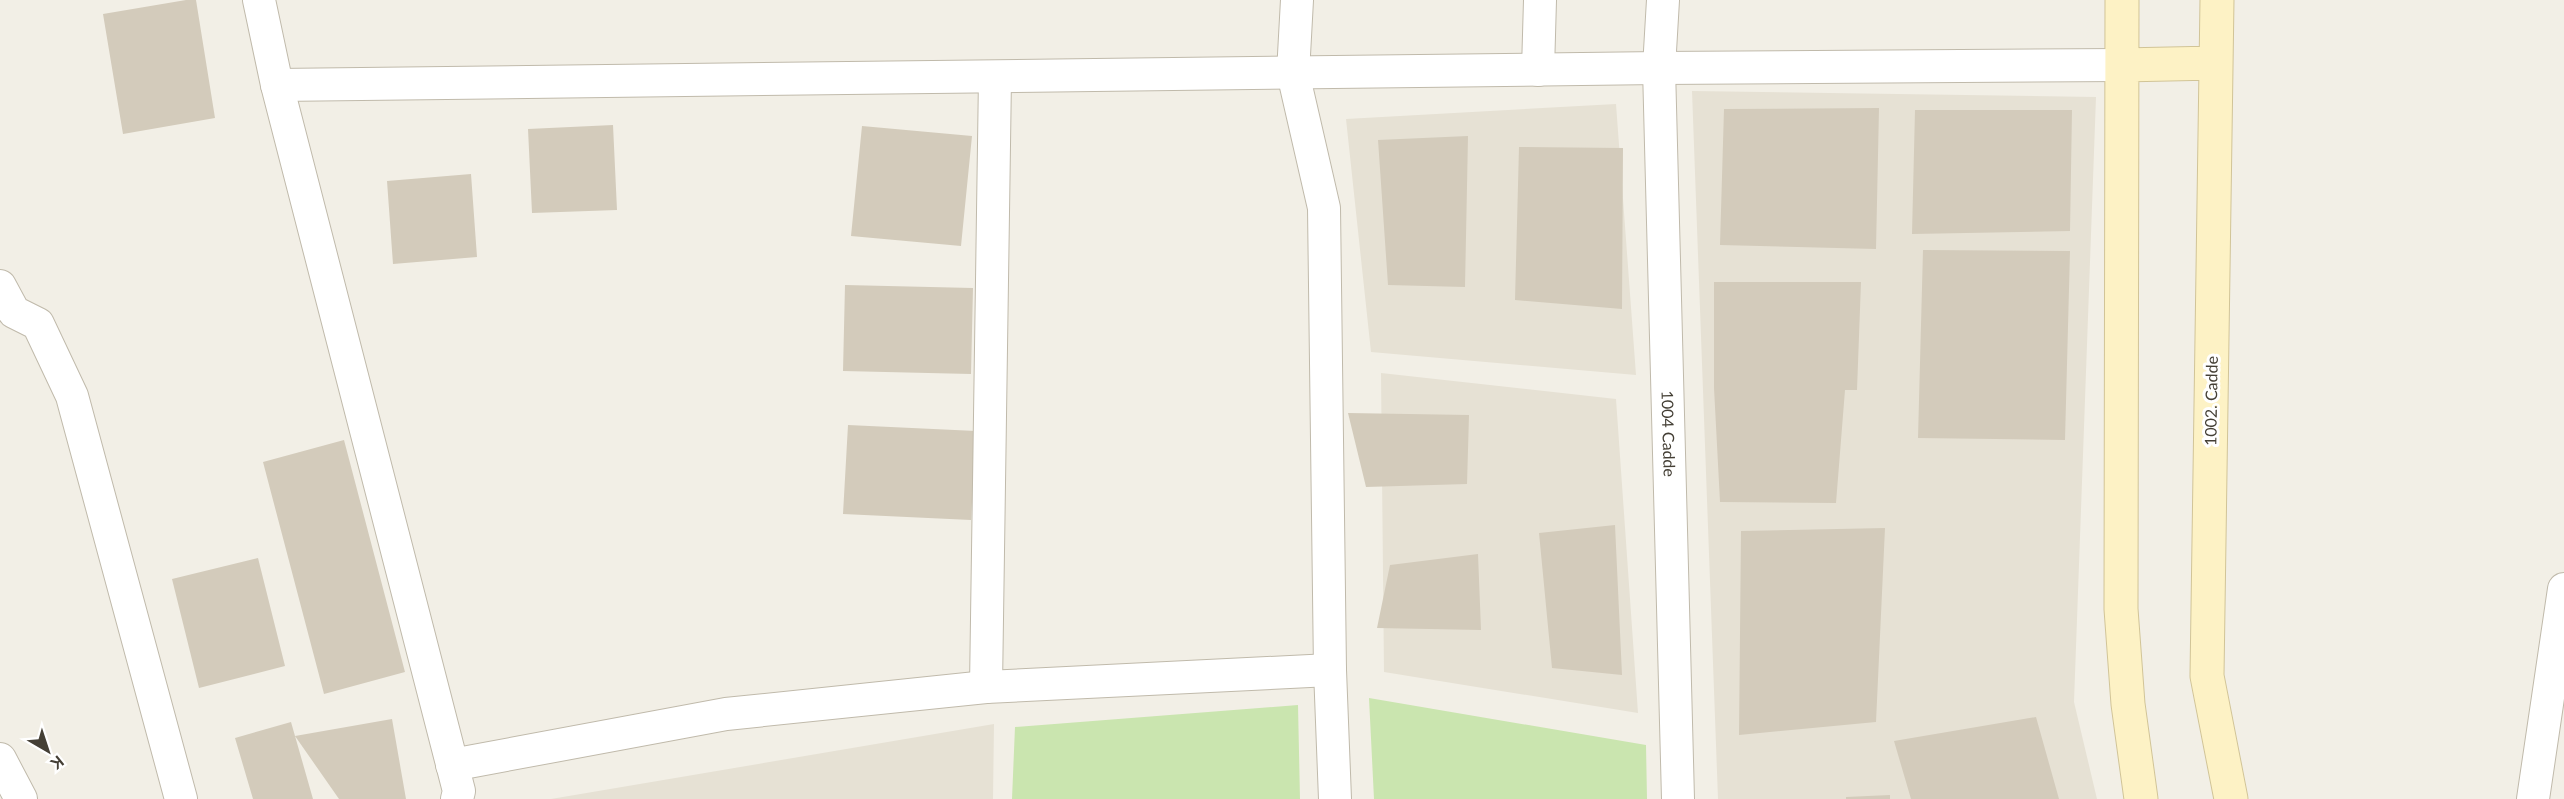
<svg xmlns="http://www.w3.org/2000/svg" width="2564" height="799" font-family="Lato,sans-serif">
<rect width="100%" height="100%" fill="#f2efe6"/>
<path fill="#e6e1d4" d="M 1692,91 L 2096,97 L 2074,702 L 2097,799 L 1718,799 Z
M 1616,104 L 1636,375 L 1371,352 L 1346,119 Z
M 1381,373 L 1616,399 L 1638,713 L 1384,672 Z
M 994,724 L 993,799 L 551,799 Z"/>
<path fill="#cae5af" d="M 1369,698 L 1646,745 L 1647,799 L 1374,799 Z
M 1298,705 L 1300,799 L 1012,799 L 1015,727 Z"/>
<path fill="#d3cbbb" d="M 186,0 L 196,0 L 215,118 L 123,134 L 103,14 Z
M 1879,108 L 1876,249 L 1720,245 L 1724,109 Z
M 1915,110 L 2072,110 L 2070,231 L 1912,234 Z
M 613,125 L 617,210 L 532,213 L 528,129 Z
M 862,126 L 972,136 L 961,246 L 851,236 Z
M 1468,136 L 1465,287 L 1388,285 L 1378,140 Z
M 1519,147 L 1623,148 L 1622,309 L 1515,300 Z
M 471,174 L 477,257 L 393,264 L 387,181 Z
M 1923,250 L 2070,251 L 2065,440 L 1918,438 Z
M 1714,282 L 1861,282 L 1857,390 L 1845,390 L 1836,503 L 1720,502 L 1714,388 Z
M 845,285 L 973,288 L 971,374 L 843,371 Z
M 1348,413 L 1469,415 L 1467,484 L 1366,487 Z
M 848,425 L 976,431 L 971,520 L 843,514 Z
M 344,440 L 405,672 L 324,694 L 263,462 Z
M 1615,525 L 1622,675 L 1552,668 L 1539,533 Z
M 1885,528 L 1876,722 L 1739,735 L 1741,531 Z
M 1478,554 L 1481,630 L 1377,628 L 1390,565 Z
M 258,558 L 285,666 L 199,688 L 172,579 Z
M 2036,717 L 2059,799 L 1911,799 L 1894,741 Z
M 392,719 L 406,799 L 339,799 L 295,736 Z
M 291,722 L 313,799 L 253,799 L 235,738 Z
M 1890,795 L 1890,799 L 1846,799 L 1846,797 Z"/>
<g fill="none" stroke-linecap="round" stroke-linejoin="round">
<g stroke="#c0baab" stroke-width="34">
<g id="street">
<path d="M 259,0 L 277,85 L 459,791 L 457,799"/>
<path d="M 1297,0 L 1293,73 L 1324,208 L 1330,670 L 1335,799"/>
<path id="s1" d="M 1663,0 L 1659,68 L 1678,799"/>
<path d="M 1538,70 L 1540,0"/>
<path d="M 277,85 L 1659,68 L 2122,65"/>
<path d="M 0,286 L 14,312 L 38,324 L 72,396 L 181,799"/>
<path d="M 986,687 L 995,77"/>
<path d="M 0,759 L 21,799"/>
<path d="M 452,765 L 726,714 L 986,687 L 1330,670"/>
<path d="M 2533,799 L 2564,589"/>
</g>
</g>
<g stroke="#d1c497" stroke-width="35">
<path id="secondary" d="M 2122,0 L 2121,609 L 2128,704 L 2141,799
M 2217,0 L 2207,676 L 2231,799
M 2122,65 L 2216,63"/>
</g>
<use href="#street" stroke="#fff" stroke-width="32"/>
<use href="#secondary" stroke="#fdf2c5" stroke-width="33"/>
</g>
<g text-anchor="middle" stroke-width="6" stroke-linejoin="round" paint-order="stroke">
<g font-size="16" fill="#443f35" stroke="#fff">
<text transform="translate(2211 401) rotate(-89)" y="6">1002. Cadde</text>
<text dy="6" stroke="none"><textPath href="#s1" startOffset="434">1004 Cadde</textPath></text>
</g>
</g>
<g transform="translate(48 751) rotate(141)" stroke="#ffffff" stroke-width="4.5" paint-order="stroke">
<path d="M0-4.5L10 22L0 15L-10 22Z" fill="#443f35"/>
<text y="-9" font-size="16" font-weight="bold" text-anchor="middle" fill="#443f35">K</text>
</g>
</svg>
